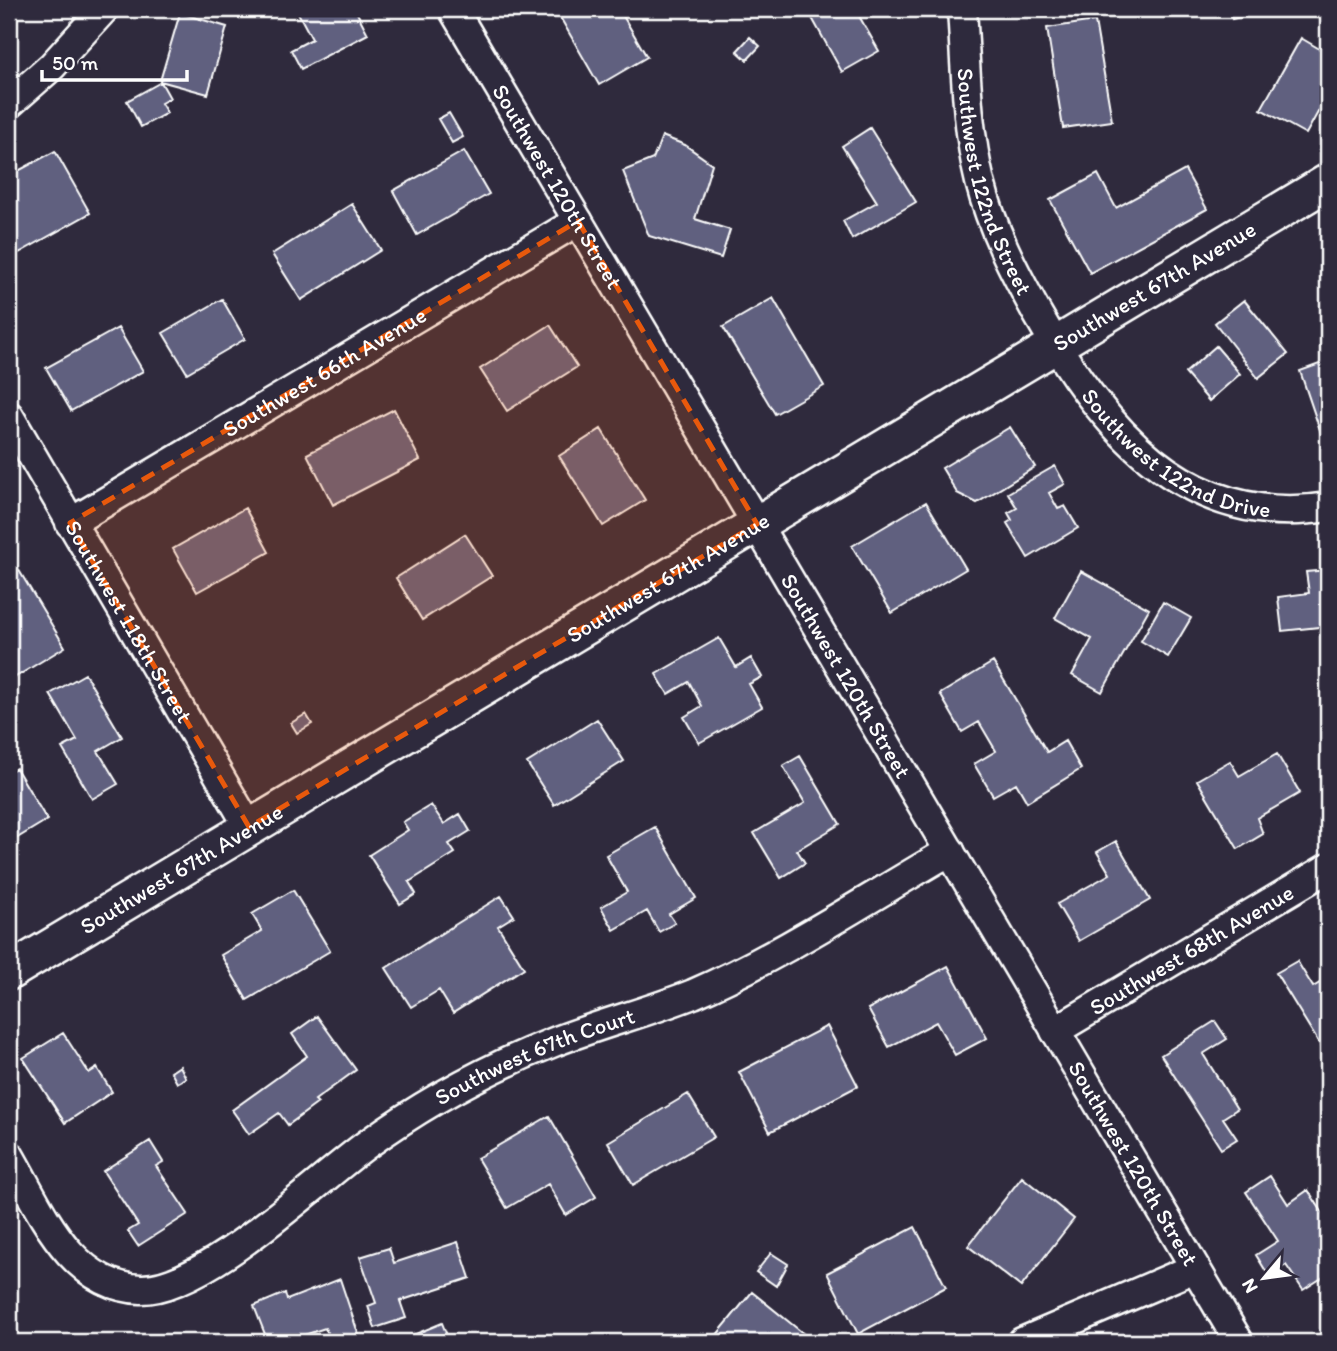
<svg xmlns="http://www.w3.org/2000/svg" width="1337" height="1351" font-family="Itim,sans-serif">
<rect width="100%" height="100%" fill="#2f2a3d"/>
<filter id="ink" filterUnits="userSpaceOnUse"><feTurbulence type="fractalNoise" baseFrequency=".0143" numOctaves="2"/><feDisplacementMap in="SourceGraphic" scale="14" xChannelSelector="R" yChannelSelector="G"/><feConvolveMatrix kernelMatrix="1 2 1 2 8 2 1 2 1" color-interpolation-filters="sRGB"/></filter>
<g filter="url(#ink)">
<path fill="#60617f" stroke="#fff" stroke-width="2" d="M 9,9 L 23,9 L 9,22 Z
M 296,9 L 355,9 L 368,34 L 301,69 L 291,50 L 312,39 Z
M 563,9 L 619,9 L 647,57 L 599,85 L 557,12 Z
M 807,9 L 855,9 L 879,51 L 842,72 Z
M 1229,9 L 1273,9 L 1232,19 Z
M 180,13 L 227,27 L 208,94 L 160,81 Z
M 1095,21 L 1112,121 L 1063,128 L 1047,28 Z
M 750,37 L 760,46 L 747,60 L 737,51 Z
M 1301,38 L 1328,54 L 1328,94 L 1306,134 L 1261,109 Z
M 161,82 L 170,98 L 161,103 L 167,113 L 141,127 L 127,101 Z
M 449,113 L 463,137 L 452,143 L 438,119 Z
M 870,128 L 916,202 L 852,239 L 843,221 L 877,202 L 842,146 Z
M 662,136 L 685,145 L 712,164 L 695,219 L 730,230 L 721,258 L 649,236 L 623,171 L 653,159 Z
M 55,151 L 90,213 L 19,253 L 9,235 L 9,187 L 18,171 Z
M 464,151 L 489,194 L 417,235 L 393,191 Z
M 1185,170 L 1207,209 L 1090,273 L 1050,200 L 1098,174 L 1116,208 Z
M 352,204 L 381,250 L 301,300 L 272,254 Z
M 773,298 L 824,386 L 775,414 L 723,327 Z
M 222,299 L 245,339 L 187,373 L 163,333 Z
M 1244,300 L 1288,354 L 1258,378 L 1215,323 Z
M 550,325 L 577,367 L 507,411 L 480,369 Z
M 118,328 L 143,371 L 71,411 L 46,368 Z
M 1216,346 L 1240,374 L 1209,401 L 1185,373 Z
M 1328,361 L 1328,437 L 1323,439 L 1300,371 Z
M 394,409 L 420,460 L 333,505 L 307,454 Z
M 1010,427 L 1035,467 L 977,503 L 957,493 L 942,468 Z
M 601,429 L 645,500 L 603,526 L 559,456 Z
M 1055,466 L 1065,484 L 1049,493 L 1058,509 L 1065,506 L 1078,528 L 1028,558 L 1007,523 L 1012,520 L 1008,513 L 1017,508 L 1008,493 Z
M 926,502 L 966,569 L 892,613 L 852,546 Z
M 245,508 L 269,552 L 197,592 L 173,549 Z
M 465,534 L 492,576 L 422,620 L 396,578 Z
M 11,557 L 65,647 L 9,681 L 9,558 Z
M 1328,570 L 1328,626 L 1282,631 L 1278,597 L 1309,593 L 1306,572 Z
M 1081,571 L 1149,609 L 1102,692 L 1072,675 L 1092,639 L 1055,618 Z
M 1163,602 L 1191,618 L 1168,657 L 1141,641 Z
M 719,638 L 736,667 L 751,658 L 762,677 L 749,684 L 762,707 L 699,743 L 684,717 L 702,706 L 689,682 L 668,694 L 656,674 Z
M 993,662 L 1047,752 L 1065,741 L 1081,769 L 1027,802 L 1016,783 L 993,796 L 974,764 L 996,751 L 979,722 L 962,732 L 940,694 Z
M 85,674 L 122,737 L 98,751 L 118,784 L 92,799 L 62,748 L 77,740 L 50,694 Z
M 306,714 L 312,724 L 297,733 L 291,723 Z
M 597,719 L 624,761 L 554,805 L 527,763 Z
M 1277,754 L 1300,793 L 1257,818 L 1263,834 L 1238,849 L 1197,780 L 1230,761 L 1239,776 Z
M 800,756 L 840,824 L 797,850 L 805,863 L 781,878 L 754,833 L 805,803 L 783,766 Z
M 16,768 L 47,820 L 9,843 L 9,772 Z
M 431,805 L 444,824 L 460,814 L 470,831 L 449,844 L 455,853 L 409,882 L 416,894 L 400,904 L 369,855 L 408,830 L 403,822 Z
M 655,827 L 696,898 L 669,914 L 675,923 L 659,932 L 647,911 L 614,930 L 601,907 L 627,892 L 606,855 Z
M 1116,841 L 1150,900 L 1079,941 L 1057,904 L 1110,874 L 1097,852 Z
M 293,890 L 330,951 L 247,1000 L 221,955 L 262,931 L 252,914 Z
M 501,896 L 514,916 L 498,926 L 524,968 L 453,1013 L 439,990 L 411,1007 L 386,968 Z
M 1297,961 L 1313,987 L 1325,980 L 1328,986 L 1327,1056 L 1276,973 Z
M 948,966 L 987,1038 L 955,1055 L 936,1022 L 889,1047 L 868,1009 Z
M 317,1016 L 356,1070 L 315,1100 L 318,1103 L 288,1125 L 279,1113 L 249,1134 L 232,1110 L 307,1056 L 292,1034 Z
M 1215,1021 L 1227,1039 L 1203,1054 L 1237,1109 L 1223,1118 L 1237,1139 L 1221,1149 L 1161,1055 Z
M 827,1026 L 858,1086 L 770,1132 L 739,1072 Z
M 63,1033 L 89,1073 L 97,1068 L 112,1092 L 65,1123 L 23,1058 Z
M 180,1066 L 186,1078 L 177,1083 L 171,1072 Z
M 688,1094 L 714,1137 L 633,1185 L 608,1142 Z
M 549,1116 L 596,1197 L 566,1215 L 548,1184 L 507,1208 L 477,1158 Z
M 150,1141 L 163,1162 L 156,1166 L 188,1214 L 138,1246 L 128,1231 L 138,1225 L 103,1171 Z
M 1270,1176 L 1288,1204 L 1308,1190 L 1328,1221 L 1328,1274 L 1303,1290 L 1286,1265 L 1269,1276 L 1256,1255 L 1278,1241 L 1246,1192 Z
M 1022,1177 L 1074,1219 L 1021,1287 L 968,1246 Z
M 915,1227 L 946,1287 L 858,1334 L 827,1273 Z
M 458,1242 L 470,1278 L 400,1301 L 406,1318 L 375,1328 L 368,1306 L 376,1303 L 360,1257 L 389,1248 L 394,1263 Z
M 771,1253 L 788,1264 L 776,1286 L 756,1272 Z
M 340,1279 L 361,1342 L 331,1342 L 325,1328 L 284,1342 L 268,1342 L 254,1306 L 285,1293 L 287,1300 Z
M 752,1292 L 804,1334 L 797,1342 L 711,1342 Z
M 442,1323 L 448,1338 L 439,1342 L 416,1342 L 413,1335 Z"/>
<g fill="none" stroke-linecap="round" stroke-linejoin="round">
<g stroke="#fff" stroke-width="33">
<g id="minor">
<path id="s1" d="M 453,9 L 1239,1342"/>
<path id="s2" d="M 962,9 C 966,67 966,125 980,182 C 992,229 1014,271 1037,313 C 1100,425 1184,530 1328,507"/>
<path d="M 9,104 L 52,66 L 104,9"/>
<path id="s3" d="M 9,416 L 249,827"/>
<path id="s4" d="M 70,523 L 578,221"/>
<path id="s5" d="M 1055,1031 L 1328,868"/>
<path id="s6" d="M 9,1155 C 40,1208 70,1287 141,1289 C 204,1290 314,1183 366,1145 C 424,1103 488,1068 554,1042 C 600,1024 648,1012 693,994 C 783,955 865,900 950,851"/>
<path d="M 1022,1342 L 1195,1268"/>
</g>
</g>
<g stroke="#fff" stroke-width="40">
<g id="major">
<path id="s7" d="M 9,972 L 1328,182"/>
</g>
</g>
<use href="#minor" stroke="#2f2a3d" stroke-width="28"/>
<use href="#major" stroke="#2f2a3d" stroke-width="35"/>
</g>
</g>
<path fill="#e8590c" fill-opacity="0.2" stroke="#e8590c" stroke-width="5" stroke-dasharray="14 9" stroke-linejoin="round" d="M 578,221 L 757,524 L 249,827 L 70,523 Z"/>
<g text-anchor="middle" stroke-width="6" stroke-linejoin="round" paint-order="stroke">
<g font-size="23" fill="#fff" stroke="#2f2a3d">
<text dy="8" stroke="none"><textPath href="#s2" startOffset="177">Southwest 122nd Street</textPath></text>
<text dy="8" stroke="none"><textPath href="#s1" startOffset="206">Southwest 120th Street</textPath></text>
<text dy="8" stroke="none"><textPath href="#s7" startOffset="1335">Southwest 67th Avenue</textPath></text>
<text dy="8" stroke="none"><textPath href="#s4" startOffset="296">Southwest 66th Avenue</textPath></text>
<text dy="8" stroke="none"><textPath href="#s2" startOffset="523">Southwest 122nd Drive</textPath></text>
<text dy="8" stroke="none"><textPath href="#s7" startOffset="768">Southwest 67th Avenue</textPath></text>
<text dy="8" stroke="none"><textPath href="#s3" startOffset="238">Southwest 118th Street</textPath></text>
<text dy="8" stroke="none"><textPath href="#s1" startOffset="774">Southwest 120th Street</textPath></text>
<text dy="8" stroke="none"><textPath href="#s7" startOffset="201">Southwest 67th Avenue</textPath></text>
<text dy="8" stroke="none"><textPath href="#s5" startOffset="159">Southwest 68th Avenue</textPath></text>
<text dy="8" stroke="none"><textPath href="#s6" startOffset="660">Southwest 67th Court</textPath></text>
<text dy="8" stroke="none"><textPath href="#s1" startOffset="1340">Southwest 120th Street</textPath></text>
</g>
</g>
<rect width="1337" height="1351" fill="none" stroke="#2f2a3d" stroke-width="35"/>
<rect x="18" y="18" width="1302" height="1316" fill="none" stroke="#fff" stroke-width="2.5" filter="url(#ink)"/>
<g transform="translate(1264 1278) rotate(241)" stroke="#2f2a3d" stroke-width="5" paint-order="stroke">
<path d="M0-5L12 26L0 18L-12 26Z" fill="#ffffff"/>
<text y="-10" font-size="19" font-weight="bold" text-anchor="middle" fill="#ffffff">N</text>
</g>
<path d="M42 70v10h145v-10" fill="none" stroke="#ffffff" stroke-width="3.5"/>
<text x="52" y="70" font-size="21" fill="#ffffff" stroke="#2f2a3d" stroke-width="5" paint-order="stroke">50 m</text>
</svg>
